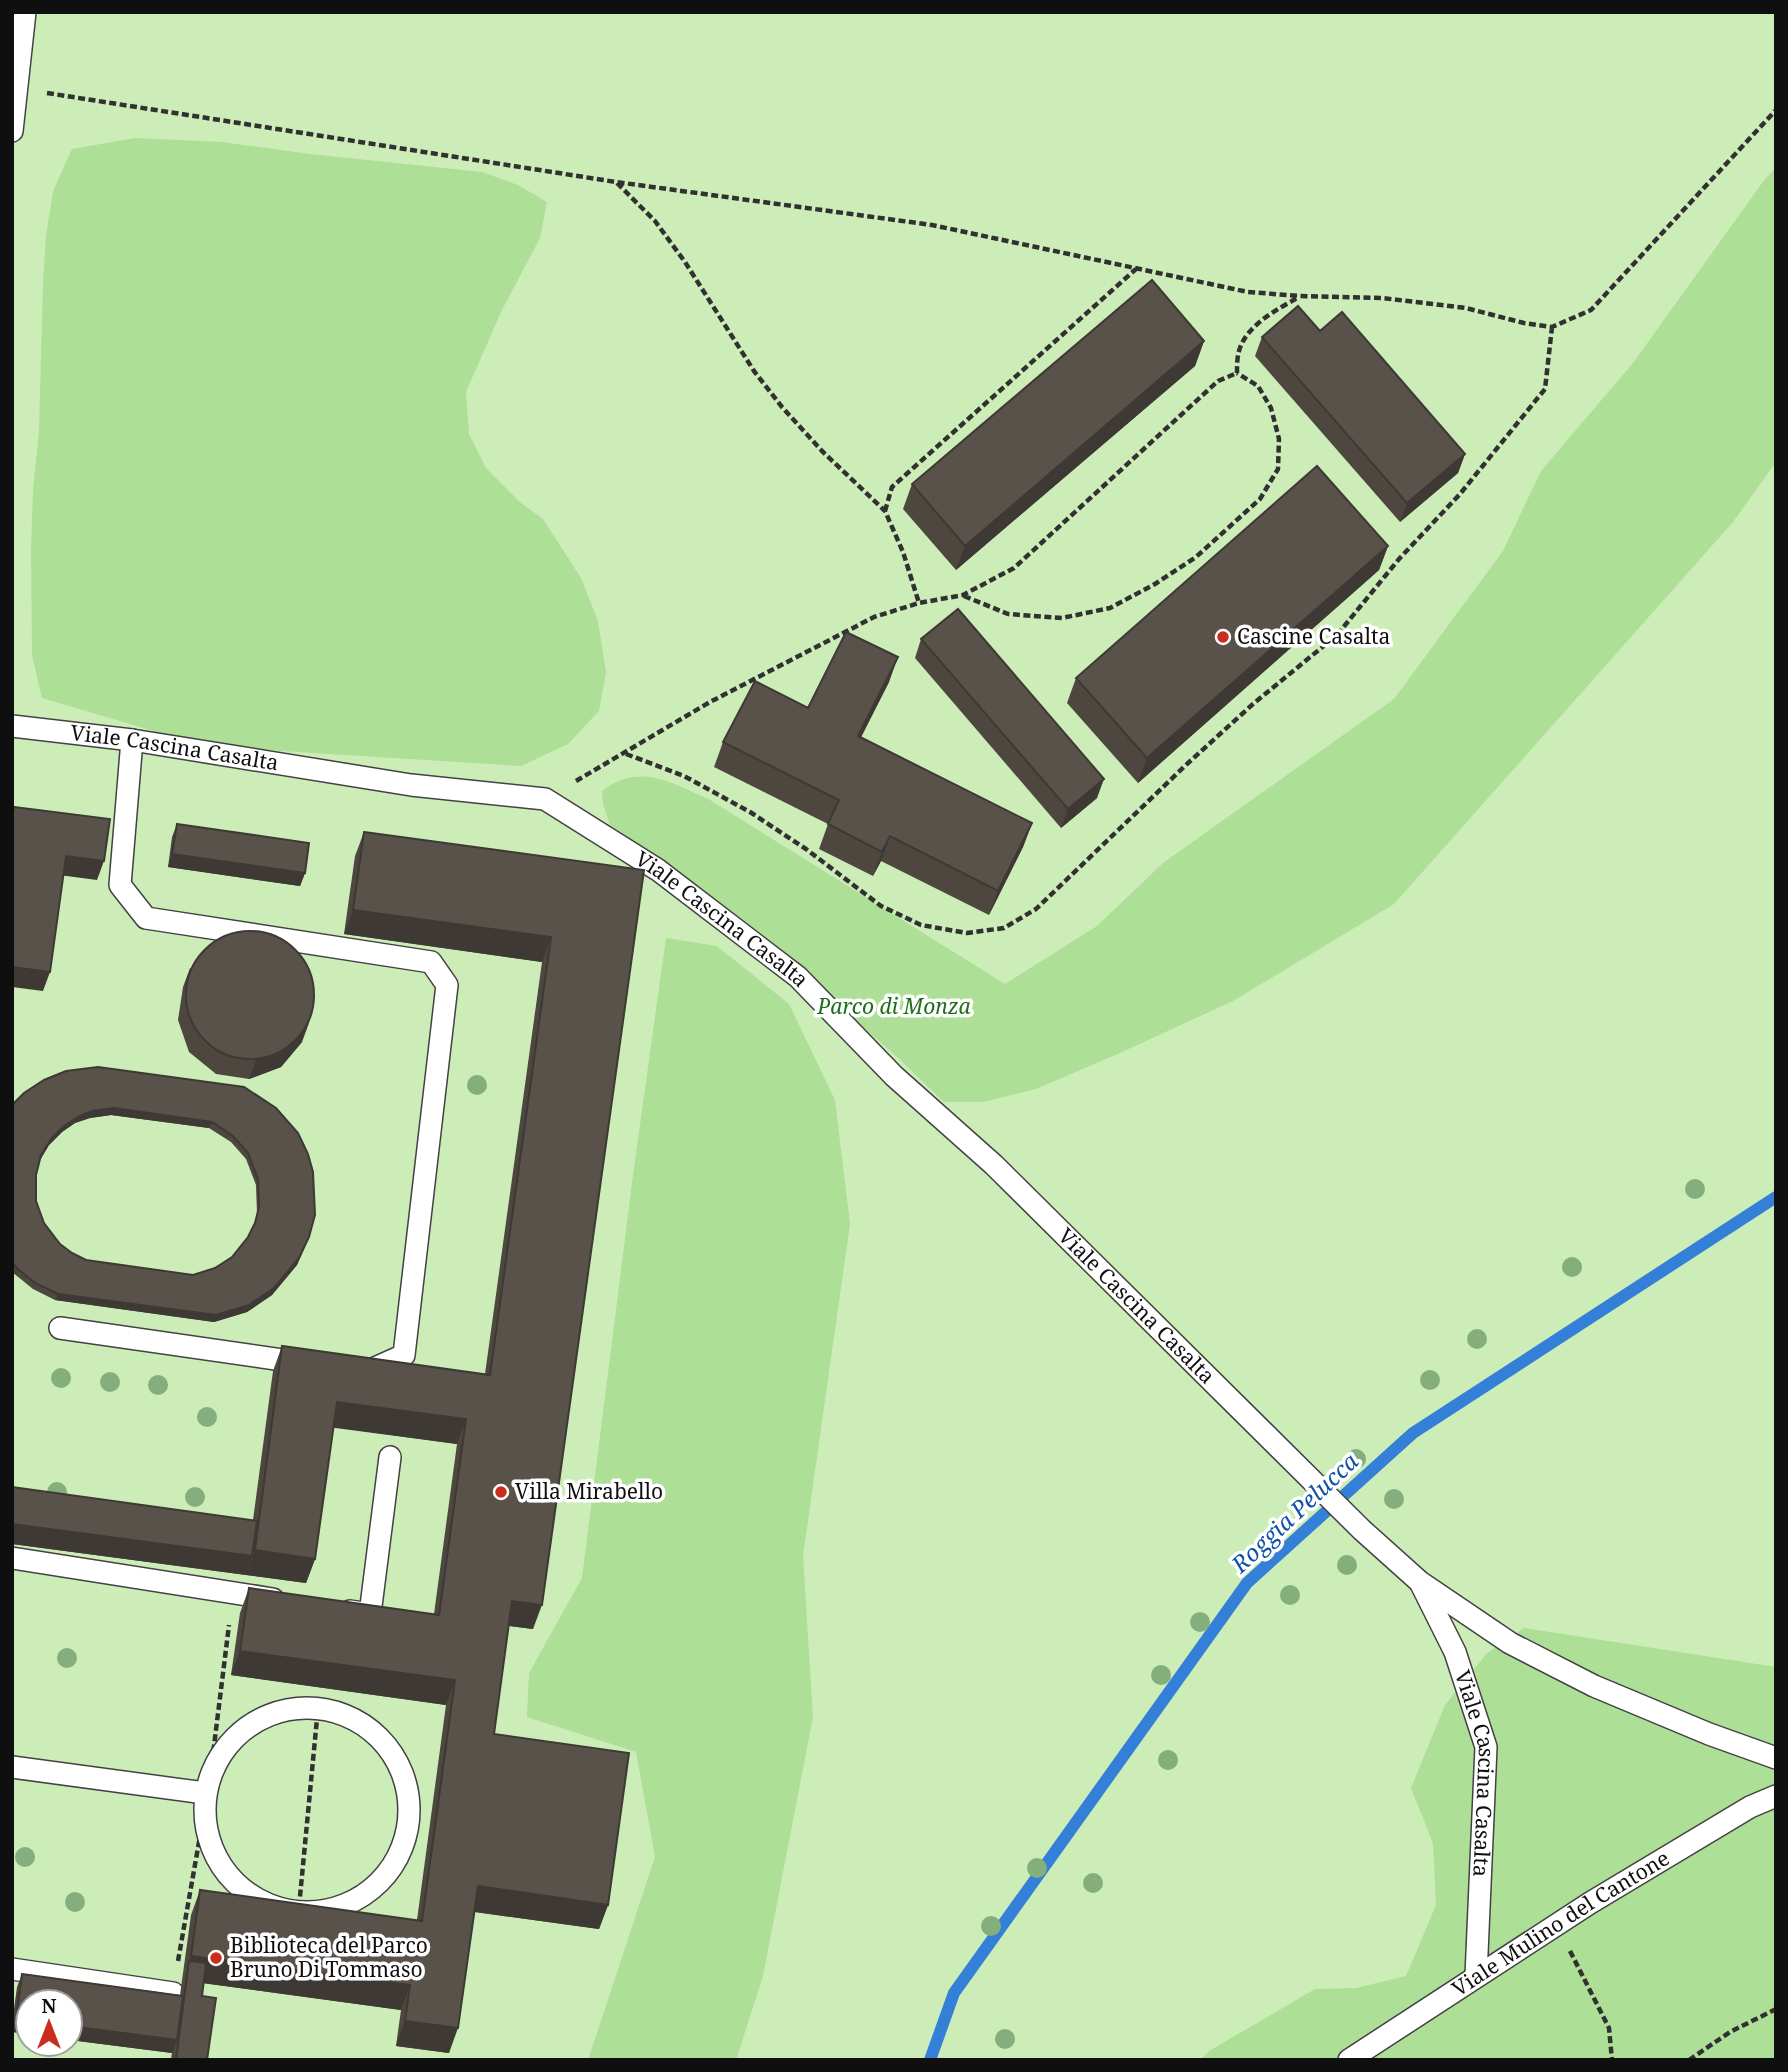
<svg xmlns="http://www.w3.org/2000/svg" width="1788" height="2072" font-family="'Noto Serif',serif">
<rect width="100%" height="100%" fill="#fffef2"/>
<path fill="#ccedb8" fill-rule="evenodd" d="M 12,12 L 1776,12 L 1776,2060 L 12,2060 ZM 28,2002 L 70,2002 L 70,2044 L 28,2044 Z"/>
<path fill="#addf96" d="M 135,138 L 222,142 L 310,154 L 482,172 L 518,185 L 547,202 L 540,238 L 501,312 L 466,392 L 469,434 L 486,468 L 521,503 L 543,519 L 581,578 L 598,621 L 606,672 L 599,711 L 568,744 L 521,766 L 204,746 L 42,698 L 32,655 L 31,549 L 33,490 L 39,431 L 43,283 L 46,236 L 53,191 L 72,149 Z
M 1776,168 L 1776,462 L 1733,522 L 1394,904 L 1233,1001 L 1122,1052 L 1036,1089 L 983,1102 L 944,1102 L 896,1056 L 757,934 L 610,825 L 603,804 L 602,791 C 640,762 672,783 710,800 L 1005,984 L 1097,926 L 1163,863 L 1394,699 L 1503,551 L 1541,471 L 1633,363 L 1765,179 Z
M 666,938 L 717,946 L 789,1004 L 835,1100 L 850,1224 L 803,1556 L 813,1717 L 763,1976 L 736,2060 L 588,2060 L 655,1857 L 636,1752 L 527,1717 L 529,1673 L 582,1578 L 634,1168 Z
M 1524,1628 L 1776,1667 L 1776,2060 L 1200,2060 L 1209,2051 L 1315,1989 L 1356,1988 L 1406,1976 L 1436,1905 L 1433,1843 L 1411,1788 L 1445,1705 L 1487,1653 Z"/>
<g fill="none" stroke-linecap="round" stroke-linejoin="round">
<path stroke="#347fd7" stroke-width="12" d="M 930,2060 L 954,1993 L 1247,1583 L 1413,1433 L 1776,1197"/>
<g stroke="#424242" stroke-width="24">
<g id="service">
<path d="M 12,131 L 25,12"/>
<path id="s1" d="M 12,726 L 132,740 L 411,785 L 545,799 L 658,870 L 798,977 L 894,1076 L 994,1165 L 1362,1530 L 1420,1582 L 1510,1643 L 1594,1686 L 1709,1734 L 1776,1758"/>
<path d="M 132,740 L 120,885 L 146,918 L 431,962 L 447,985 L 404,1355 L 366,1372"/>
<path d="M 60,1328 L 303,1363"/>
<path d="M 12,1558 L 273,1599"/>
<path id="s2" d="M 1421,1584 L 1455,1652 L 1486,1747 L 1476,1976"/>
<path d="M 350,1611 L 370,1614 L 390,1457"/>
<circle cx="307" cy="1810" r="102"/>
<path d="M 12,1767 L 205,1793"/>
<path d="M 12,1969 L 173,1993"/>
<path id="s3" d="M 1349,2060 L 1590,1903 L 1750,1807 L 1776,1796"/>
</g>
</g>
<path stroke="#313131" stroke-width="4.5" stroke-dasharray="7 3.5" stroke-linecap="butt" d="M 47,93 L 616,182 L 932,225 L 1248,292 L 1300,296 L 1382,298 L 1466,308 L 1524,323 L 1552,327 L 1591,310 L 1776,110
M 617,183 L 655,221 L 685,262 L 754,371 L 782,407 L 822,451 L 885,511 L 903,552 L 919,603
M 1237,373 C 1237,366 1237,358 1239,351 C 1246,325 1278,309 1299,297
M 885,511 L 892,487 L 1136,269
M 964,596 L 1008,614 L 1062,618 L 1110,608 L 1155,584 L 1196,557 L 1260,499 L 1278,469 L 1279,439 L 1271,408 L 1258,386 L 1237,373
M 626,754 L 684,776 L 750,812 L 806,849 L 881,906 L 921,925 L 967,933 L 1004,928 L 1036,909 L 1187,764 L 1253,704 L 1337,635 L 1399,559 L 1460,494 L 1545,389 L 1552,327
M 576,781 L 710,702 L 874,617 L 919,603 L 963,595 L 1014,568 L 1218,381 L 1237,373
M 212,1762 L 229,1625
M 299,1907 L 318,1708
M 1570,1951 L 1609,2028 L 1612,2060
M 178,1961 L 202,1825
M 1689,2060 L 1730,2032 L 1776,2009"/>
<use href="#service" stroke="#fff" stroke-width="21"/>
</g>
<g fill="#84ae7b">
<circle cx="477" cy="1085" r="10"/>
<circle cx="1695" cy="1189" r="10"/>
<circle cx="1572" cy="1267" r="10"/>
<circle cx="1477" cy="1339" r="10"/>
<circle cx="61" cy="1378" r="10"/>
<circle cx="1430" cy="1380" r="10"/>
<circle cx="110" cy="1382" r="10"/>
<circle cx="158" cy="1385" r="10"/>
<circle cx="207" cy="1417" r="10"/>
<circle cx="1356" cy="1459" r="10"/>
<circle cx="57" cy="1492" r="10"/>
<circle cx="195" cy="1497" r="10"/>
<circle cx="1394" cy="1499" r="10"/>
<circle cx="1347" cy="1565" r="10"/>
<circle cx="1290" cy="1595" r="10"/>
<circle cx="1200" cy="1622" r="10"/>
<circle cx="67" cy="1658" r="10"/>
<circle cx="1161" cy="1675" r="10"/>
<circle cx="1168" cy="1760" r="10"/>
<circle cx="25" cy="1857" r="10"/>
<circle cx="1037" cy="1868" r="10"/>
<circle cx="1093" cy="1883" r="10"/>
<circle cx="75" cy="1902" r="10"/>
<circle cx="991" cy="1926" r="10"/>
<circle cx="1005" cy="2039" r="10"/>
</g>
<path fill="#4d4740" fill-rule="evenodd" d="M 1320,331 L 1465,454 L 1458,473 L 1400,522 L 1255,356 L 1262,337 Z
M 1204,341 L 1195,366 L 956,570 L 903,509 L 912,484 Z
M 1388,546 L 1379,570 L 1138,783 L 1067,703 L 1076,678 Z
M 921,639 L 1097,798 L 1061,828 L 915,658 Z
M 889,682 L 861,737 L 1032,823 L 1023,847 L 989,915 L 881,861 L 873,876 L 819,849 L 828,824 L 714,767 L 723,742 L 808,708 Z
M 177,824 L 305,873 L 300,886 L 168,867 L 172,837 Z
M 364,832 L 644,870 L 533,1629 L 509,1626 L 494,1734 L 608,1905 L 599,1929 L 474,1912 L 449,2053 L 396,2046 L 401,2010 L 203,1983 L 202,1996 L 207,2060 L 171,2060 L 172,2052 L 172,2053 L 70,2040 L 70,2002 L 28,2034 L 12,2032 L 12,2023 L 17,1987 L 22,1974 L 180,1995 L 191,1915 L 200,1890 L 417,1920 L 446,1705 L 231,1675 L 240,1613 L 249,1588 L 434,1614 L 457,1444 L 333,1427 L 315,1559 L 306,1583 L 12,1544 L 253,1520 L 273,1371 L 282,1346 L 485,1374 L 542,962 L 344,934 L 355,856 Z
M 190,968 L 302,1042 L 281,1067 L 249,1079 L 216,1074 L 189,1052 L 178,1020 L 183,987 Z
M 244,1087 L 309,1237 L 297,1265 L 272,1295 L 247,1312 L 214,1322 L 55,1300 L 33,1289 L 12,1272 L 12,1105 ZM 111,1115 L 209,1128 L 231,1142 L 246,1159 L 256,1185 L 257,1214 L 254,1226 L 248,1237 L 232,1257 L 215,1268 L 193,1275 L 86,1260 L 72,1253 L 60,1244 L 44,1223 L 36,1201 L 36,1175 L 40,1160 L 49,1145 L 62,1132 L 75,1123 L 90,1118 Z"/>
<path fill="#3e3934" d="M 1204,341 L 1195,366 L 956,570 L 965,546 Z
M 1465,454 L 1458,473 L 1400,522 L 1407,503 Z
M 1388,546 L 1379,570 L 1138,783 L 1147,758 Z
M 898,657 L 889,682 L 849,761 L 858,736 Z
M 1104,779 L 1097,798 L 1061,828 L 1068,809 Z
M 1032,823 L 1023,847 L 989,915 L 998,891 Z
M 890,836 L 881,861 L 873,876 L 882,852 Z
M 172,854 L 305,873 L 300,886 L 168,867 Z
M 66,856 L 104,861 L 97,880 L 59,875 Z
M 353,910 L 551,937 L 542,962 L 344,934 Z
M 12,967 L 50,972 L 43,991 L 12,987 Z
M 309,1023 L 302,1042 L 281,1067 L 249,1079 L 256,1060 Z
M 114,1108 L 212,1122 L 209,1128 L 111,1115 L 90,1118 L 75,1123 L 62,1132 L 49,1145 L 39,1162 L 41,1155 L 52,1138 L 64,1126 L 78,1117 L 92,1111 Z
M 309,1237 L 297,1265 L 272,1295 L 247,1312 L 214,1322 L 55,1300 L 58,1294 L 249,1305 Z
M 337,1402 L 466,1419 L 457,1444 L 328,1427 Z
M 12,1524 L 252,1556 L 246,1575 L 12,1544 Z
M 255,1550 L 315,1559 L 306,1583 L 246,1575 Z
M 512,1601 L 542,1605 L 533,1629 L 503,1625 Z
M 240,1651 L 455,1680 L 446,1705 L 231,1675 Z
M 478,1886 L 608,1905 L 599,1929 L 469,1911 Z
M 191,1956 L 410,1985 L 401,2010 L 187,1981 L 189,1961 Z
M 16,2019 L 28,2020 L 28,2034 L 12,2032 Z
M 405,2021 L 458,2028 L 449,2053 L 396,2046 Z
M 70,2026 L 177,2040 L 172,2053 L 70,2040 Z"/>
<path fill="#59524b" stroke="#3e3934" stroke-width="2" fill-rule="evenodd" d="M 1152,280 L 1204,341 L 965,546 L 912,484 Z
M 1298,306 L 1320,331 L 1342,312 L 1465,454 L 1407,503 L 1262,337 Z
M 1317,466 L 1388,546 L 1147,758 L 1076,678 Z
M 958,609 L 1104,779 L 1068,809 L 921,639 Z
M 846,632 L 898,657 L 858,736 L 1032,823 L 998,891 L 890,836 L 882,852 L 828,824 L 839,800 L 723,742 L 755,681 L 808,708 Z
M 14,807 L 110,819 L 104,861 L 66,856 L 50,972 L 12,967 L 12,817 Z
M 177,824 L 309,843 L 305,873 L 172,854 Z
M 364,832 L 644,870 L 542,1605 L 512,1601 L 494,1734 L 629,1753 L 608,1905 L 478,1886 L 458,2028 L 405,2021 L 410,1985 L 191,1956 L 200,1890 L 422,1921 L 455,1680 L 240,1651 L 249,1588 L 439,1615 L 466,1419 L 337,1402 L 315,1559 L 255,1550 L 282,1346 L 490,1375 L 551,937 L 353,910 Z
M186 995a64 64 0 1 1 128 0a64 64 0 1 1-128 0Z
M 98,1067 L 244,1087 L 276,1108 L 298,1133 L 308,1154 L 313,1172 L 315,1215 L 309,1237 L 299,1258 L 274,1288 L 249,1305 L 216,1315 L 58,1294 L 35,1283 L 18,1269 L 12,1263 L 12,1105 L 24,1093 L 44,1080 L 66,1071 ZM 114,1108 L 212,1122 L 233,1136 L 248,1153 L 258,1179 L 259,1207 L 255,1223 L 248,1237 L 232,1257 L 215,1268 L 193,1275 L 86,1260 L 72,1253 L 60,1244 L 44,1223 L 36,1201 L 36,1175 L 41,1155 L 52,1138 L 64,1126 L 78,1117 L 92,1111 Z
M 12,1487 L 257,1521 L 252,1556 L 12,1524 Z
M 189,1961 L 206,1963 L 202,1996 L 216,1998 L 207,2060 L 176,2060 Z
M 22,1974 L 183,1996 L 177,2040 L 70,2026 L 70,2002 L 28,2002 L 28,2020 L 16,2019 Z"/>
<g fill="#ca2d1d" stroke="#fff" stroke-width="2.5">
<circle cx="1223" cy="637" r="7"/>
<circle cx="501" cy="1492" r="7"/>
<circle cx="216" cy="1958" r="7"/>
</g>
<g text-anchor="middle" stroke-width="7" stroke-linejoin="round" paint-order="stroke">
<g font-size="21" fill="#0f0f0f" stroke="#fff" text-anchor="start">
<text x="1237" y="644">Cascine Casalta</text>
<text x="515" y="1499">Villa Mirabello</text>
<text x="230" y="1953">Biblioteca del Parco<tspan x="230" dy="24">Bruno Di Tommaso</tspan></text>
</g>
<g font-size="21" fill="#0f0f0f" stroke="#fff">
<text dy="7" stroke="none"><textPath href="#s1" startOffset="164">Viale Cascina Casalta</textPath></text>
<text dy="7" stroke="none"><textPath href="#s1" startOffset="752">Viale Cascina Casalta</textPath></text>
<text dy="7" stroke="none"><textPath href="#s1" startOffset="1320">Viale Cascina Casalta</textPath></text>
<text dy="7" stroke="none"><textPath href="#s2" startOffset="201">Viale Cascina Casalta</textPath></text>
<text dy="7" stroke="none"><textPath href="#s3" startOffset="252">Viale Mulino del Cantone</textPath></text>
</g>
<g font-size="21" font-style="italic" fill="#206d1a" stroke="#fff">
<text x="894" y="1014">Parco di Monza</text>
</g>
<g font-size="23" font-style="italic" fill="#0f51ab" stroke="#fff">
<text transform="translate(1295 1513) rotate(-43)" y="8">Roggia Pelucca</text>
</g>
</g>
<rect width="1788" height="2072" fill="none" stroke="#0f0f0f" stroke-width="28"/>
<g transform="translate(49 2023)"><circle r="33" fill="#ffffff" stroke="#9f9f9f" stroke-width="2"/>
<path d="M0-5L12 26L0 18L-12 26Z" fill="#ca2d1d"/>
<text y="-10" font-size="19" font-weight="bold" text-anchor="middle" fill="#0f0f0f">N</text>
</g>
</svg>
